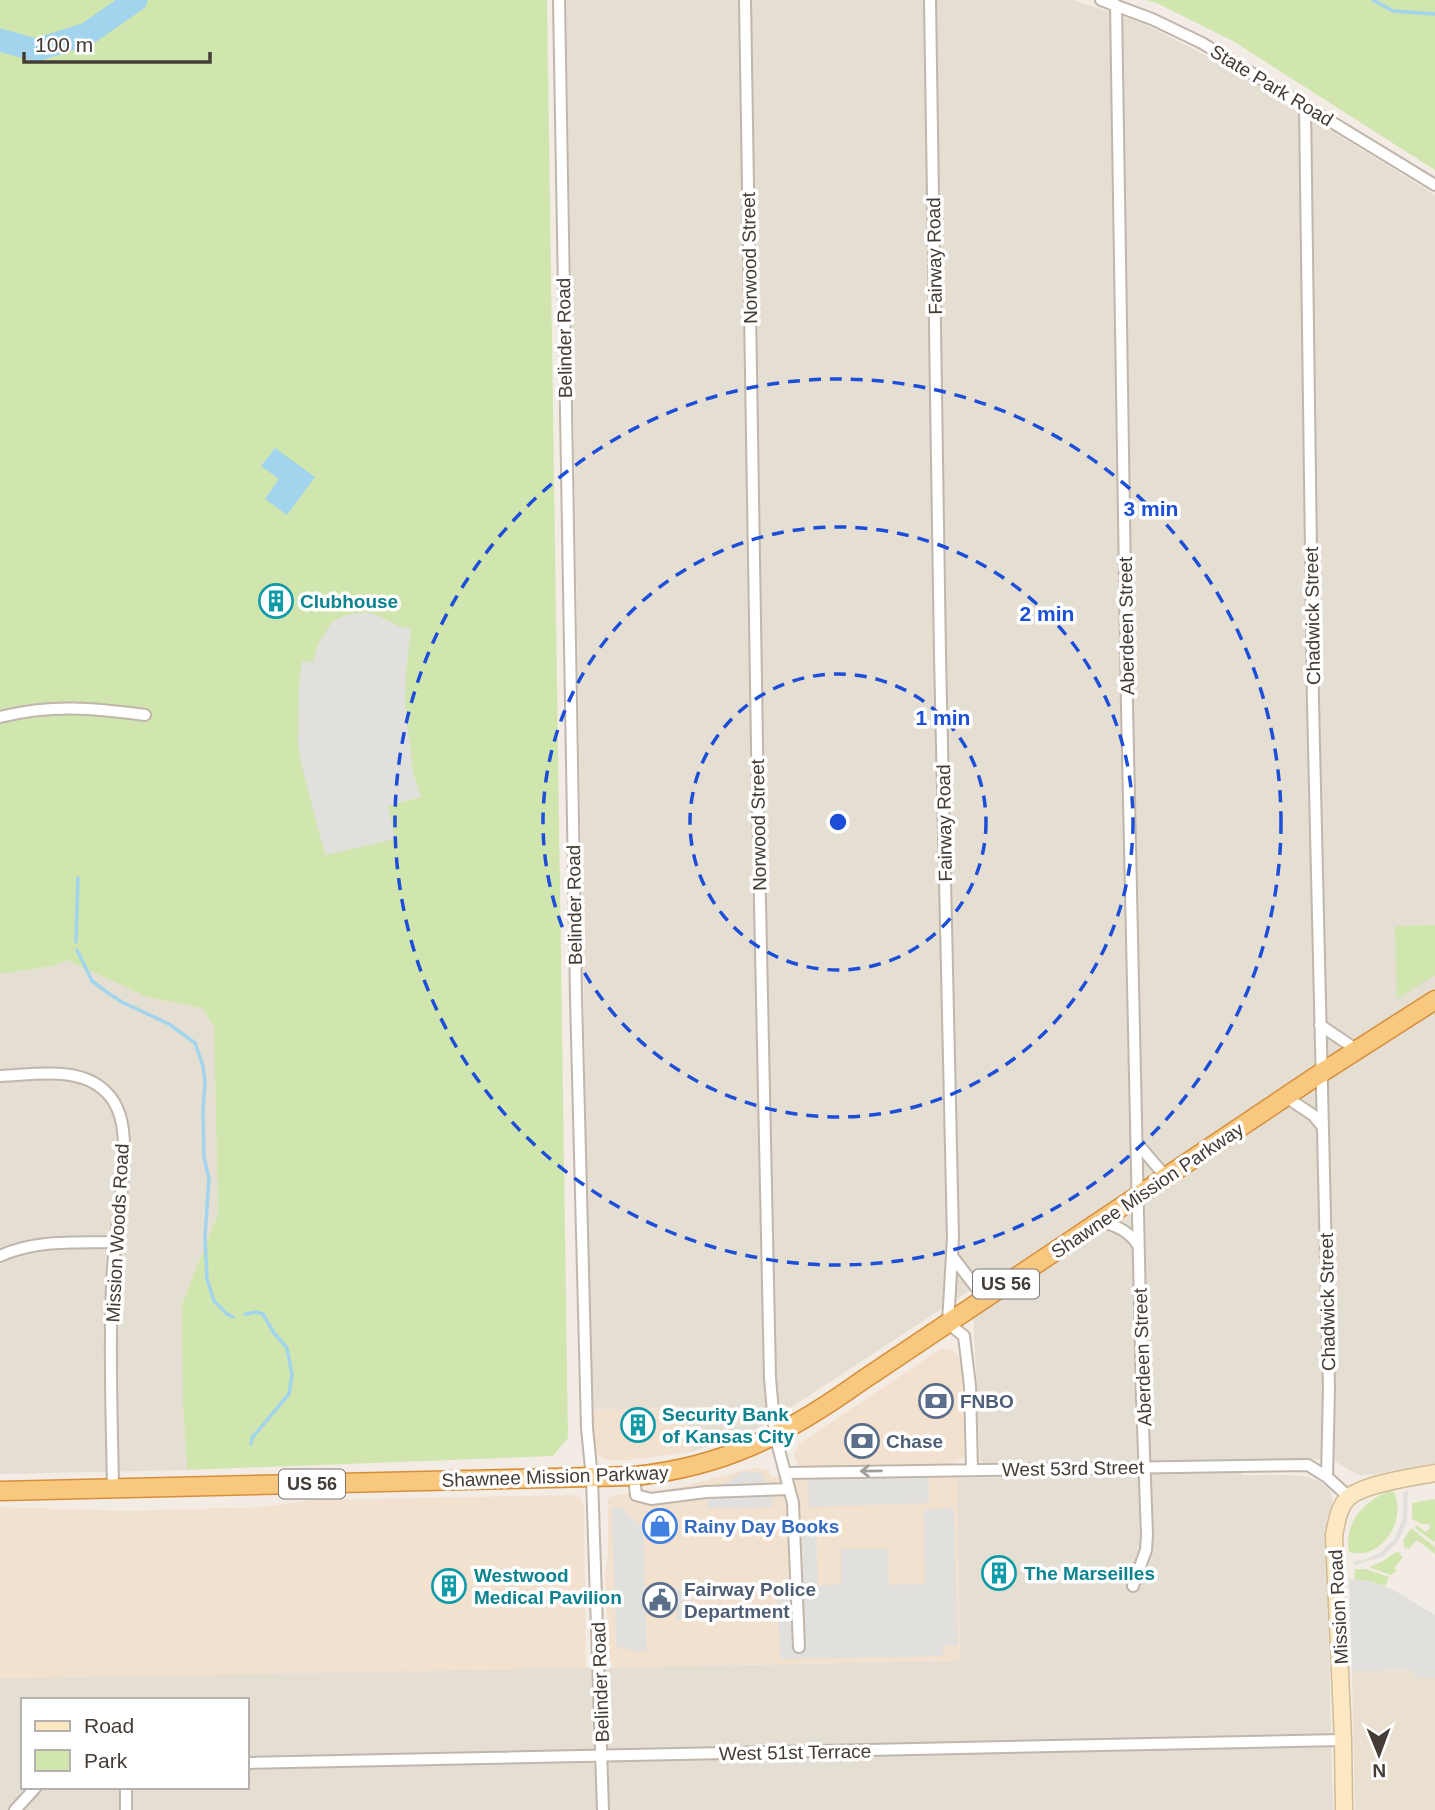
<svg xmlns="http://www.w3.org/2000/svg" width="1435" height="1810" font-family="Arial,sans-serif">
<rect width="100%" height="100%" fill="#f2ece5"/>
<path fill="#e5ded3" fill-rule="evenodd" d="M 566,0 L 1073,0 L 1143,23 L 1226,66 L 1435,195 L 1435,1463 L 1375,1474 L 1359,1475 L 1336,1462 L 1316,1459 L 1242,1459 L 1242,1475 L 1291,1475 L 1308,1477 L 1319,1481 L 1330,1490 L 1333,1501 L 1326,1540 L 1333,1810 L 0,1810 L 0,1678 L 960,1661 L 957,1478 L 1034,1476 L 1032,1462 L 984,1464 L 980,1461 L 972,1289 L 764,1425 L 737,1437 L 690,1452 L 688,1407 L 591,1410 ZM 23,1700 L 247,1700 L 247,1787 L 23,1787 Z
M 67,960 L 147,997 L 202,1008 L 214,1027 L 218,1214 L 182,1304 L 183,1403 L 187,1470 L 0,1474 L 0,974 L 53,966 Z"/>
<path fill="#f3e1d0" d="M 942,1348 L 952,1350 L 957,1354 L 960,1364 L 965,1402 L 964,1458 L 948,1465 L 807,1468 L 798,1465 L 794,1454 L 800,1443 Z
M 688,1407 L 690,1452 L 630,1460 L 606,1460 L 595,1453 L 591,1410 Z
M 755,1467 L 768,1470 L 772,1477 L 933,1473 L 946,1478 L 957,1478 L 960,1661 L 612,1667 L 608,1647 L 605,1574 L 608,1553 L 608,1498 L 614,1495 L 677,1488 Z
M 574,1495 L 581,1498 L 584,1506 L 586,1668 L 0,1678 L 0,1507 L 125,1511 L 261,1507 L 314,1500 Z"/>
<path fill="#eae0cf" d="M 1435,1670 L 1435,1810 L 1355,1810 L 1352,1671 Z"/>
<path fill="#d1e5ae" d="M 0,0 L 547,0 L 568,1438 L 553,1456 L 187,1470 L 183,1403 L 182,1304 L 218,1214 L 214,1027 L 202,1008 L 147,997 L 67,960 L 53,966 L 0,974 Z
M 1146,0 L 1435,0 L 1435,170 L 1233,41 L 1159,4 Z
M 1435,925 L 1435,975 L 1397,999 L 1395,926 Z
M 1389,1491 L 1394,1492 C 1407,1520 1382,1561 1349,1552 C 1343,1524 1364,1501 1389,1491 Z
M 1435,1499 L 1435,1540 L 1434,1542 L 1415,1528 L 1417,1525 L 1425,1532 L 1431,1528 L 1429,1524 L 1421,1524 L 1412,1519 L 1412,1503 Z
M 1411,1528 L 1435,1547 L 1435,1554 L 1417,1540 L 1409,1549 L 1406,1547 L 1405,1549 L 1403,1541 Z
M 1396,1552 L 1401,1553 L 1400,1555 L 1403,1557 L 1394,1568 L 1397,1570 L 1391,1575 L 1369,1567 L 1383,1561 Z
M 1355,1569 L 1365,1569 L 1389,1577 L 1385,1586 L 1368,1581 L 1354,1580 Z"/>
<path fill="#e2e0dd" d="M 366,612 L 379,616 L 400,627 L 411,628 L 406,674 L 405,705 L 413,772 L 421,797 L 388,806 L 395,839 L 325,855 L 300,758 L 298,742 L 299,683 L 302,661 L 313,663 L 318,644 L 332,622 L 346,615 Z
M 741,1472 L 761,1472 L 773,1496 L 773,1507 L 707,1508 L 706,1497 Z
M 929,1476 L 929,1503 L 809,1507 L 808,1479 Z
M 1408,1491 L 1407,1522 L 1397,1543 L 1382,1557 L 1354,1565 L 1354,1561 L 1364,1560 L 1381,1552 L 1395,1538 L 1403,1518 L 1403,1492 Z
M 620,1507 L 643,1527 L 647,1651 L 637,1652 L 616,1646 L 612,1508 Z
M 954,1508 L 958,1646 L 943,1645 L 943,1656 L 781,1659 L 776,1590 L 802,1589 L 803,1523 L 816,1523 L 818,1586 L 841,1584 L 841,1549 L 888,1549 L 889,1585 L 925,1584 L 924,1510 Z
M 1349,1579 L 1368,1581 L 1392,1589 L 1435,1615 L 1435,1691 L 1435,1678 L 1414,1678 L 1414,1670 L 1352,1671 Z
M 675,1586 L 698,1605 L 699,1621 L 676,1620 Z"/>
<path fill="#a2d5ed" d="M 275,448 L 315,477 L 287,515 L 265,499 L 279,479 L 261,466 Z"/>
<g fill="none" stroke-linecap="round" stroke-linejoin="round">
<path stroke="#a2d5ed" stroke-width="3.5" d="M 1373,0 L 1393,11 L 1435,14
M 76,942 L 78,878
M 77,950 L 92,981 L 108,993 L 122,1002 L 169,1024 L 195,1043 L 203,1066 L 205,1082 L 203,1111 L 204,1157 L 209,1179 L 205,1236 L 207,1279 L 214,1301 L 227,1314 L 233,1317
M 245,1314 L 256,1312 L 263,1314 L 274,1333 L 287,1348 L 292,1375 L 289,1394 L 252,1438 L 251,1444"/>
<path stroke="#a2d5ed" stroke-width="23" d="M 0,40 L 36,50 L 87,34 L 136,0"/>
<g stroke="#c0b6ab" stroke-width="14">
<path id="minor" d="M 559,0 L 576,997 L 587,1428 L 592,1478 L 603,1810
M 745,0 L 758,807 L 770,1378 L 775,1435 L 793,1503 L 799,1647
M 930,0 L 940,656 L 953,1238 L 948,1323 L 964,1336 L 970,1386 L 972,1470
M 1101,0 L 1152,19 L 1202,43 L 1435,185
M 1116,5 L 1127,707 L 1142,1398 L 1147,1535 L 1146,1550 L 1133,1586
M 1305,105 L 1313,702 L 1329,1388 L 1327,1477
M 0,717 C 52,704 93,708 145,715
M 1320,1025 L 1357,1050
M 0,1076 C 34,1075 81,1065 107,1093 C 121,1107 124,1128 124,1147 C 125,1194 113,1239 112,1286 C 109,1353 112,1421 113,1489
M 1286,1097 L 1313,1115 L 1323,1127
M 1137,1143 L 1166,1177
M 1100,1221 C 1116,1226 1128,1230 1138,1245
M 0,1256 C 36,1239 78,1243 117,1242
M 952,1256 L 985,1299
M 786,1473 L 1308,1465 L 1327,1477 L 1349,1497
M 634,1476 L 636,1495 L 651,1499 L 706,1492 L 789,1489
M 247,1763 L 1343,1740
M 15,1810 L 36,1787
M 126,1810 L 126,1787"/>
</g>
<g stroke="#d0bb96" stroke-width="19">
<path id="secondary" d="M 1344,1810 L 1343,1740 L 1334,1535 C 1337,1522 1338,1508 1348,1498 C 1363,1484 1414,1477 1435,1473"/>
</g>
<g stroke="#d78e3a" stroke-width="21">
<path id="trunk" d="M 0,1491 L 634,1476 C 724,1467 787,1434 860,1382 L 1321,1073 L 1435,1000"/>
</g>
<use href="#minor" stroke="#fff" stroke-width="10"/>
<use href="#secondary" stroke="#fce9c4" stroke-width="16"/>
<use href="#trunk" stroke="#f9c87f" stroke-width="18"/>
</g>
<defs><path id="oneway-shaft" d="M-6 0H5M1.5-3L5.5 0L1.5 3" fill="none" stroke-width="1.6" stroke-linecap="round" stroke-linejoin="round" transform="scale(1.75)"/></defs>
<use stroke="#a29e9a" href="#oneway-shaft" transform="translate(871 1471) rotate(179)"/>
<g fill="none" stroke="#1d4ed8" stroke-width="3.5" stroke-dasharray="12 9">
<circle cx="838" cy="822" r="148"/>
<circle cx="838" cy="822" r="295"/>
<circle cx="838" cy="822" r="443"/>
</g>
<defs>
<g id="building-ring" transform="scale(1.75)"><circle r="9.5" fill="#fff" stroke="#0f9aa8" stroke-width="1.5"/><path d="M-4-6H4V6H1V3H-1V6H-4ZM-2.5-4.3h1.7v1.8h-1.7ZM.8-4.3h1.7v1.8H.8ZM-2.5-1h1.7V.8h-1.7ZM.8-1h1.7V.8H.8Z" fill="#0f9aa8"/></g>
<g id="bank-ring" transform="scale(1.75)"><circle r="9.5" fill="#fff" stroke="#5c6f8a" stroke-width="1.5"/><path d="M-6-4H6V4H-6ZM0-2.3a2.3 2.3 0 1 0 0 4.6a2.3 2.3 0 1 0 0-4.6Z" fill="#5c6f8a"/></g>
<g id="shop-ring" transform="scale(1.75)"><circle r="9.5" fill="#fff" stroke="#3f7fe0" stroke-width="1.5"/><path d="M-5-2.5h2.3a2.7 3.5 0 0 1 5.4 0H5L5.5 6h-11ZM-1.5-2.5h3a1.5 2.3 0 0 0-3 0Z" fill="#3f7fe0"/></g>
<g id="civic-ring" transform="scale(1.75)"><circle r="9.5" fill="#fff" stroke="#5c6f8a" stroke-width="1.5"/><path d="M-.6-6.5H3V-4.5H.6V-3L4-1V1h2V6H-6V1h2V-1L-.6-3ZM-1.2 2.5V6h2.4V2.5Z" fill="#5c6f8a"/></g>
</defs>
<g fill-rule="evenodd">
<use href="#building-ring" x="276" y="601"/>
<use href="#bank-ring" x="936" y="1401"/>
<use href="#building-ring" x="638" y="1425"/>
<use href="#bank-ring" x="862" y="1441"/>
<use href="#shop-ring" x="660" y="1526"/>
<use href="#building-ring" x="999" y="1573"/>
<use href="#building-ring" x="449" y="1586"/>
<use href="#civic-ring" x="660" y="1600"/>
</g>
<g text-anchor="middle" stroke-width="7" stroke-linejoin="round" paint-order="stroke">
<g fill="#fff" stroke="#7c7672" stroke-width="2">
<rect x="973" y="1269.5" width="66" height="29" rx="5"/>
<rect x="279" y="1469.5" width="66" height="29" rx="5"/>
</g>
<g font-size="18" font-weight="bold" fill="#443c35">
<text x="1006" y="1290">US 56</text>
<text x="312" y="1490">US 56</text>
</g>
<g font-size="19" fill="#443c35" stroke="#fff">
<text transform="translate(1272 85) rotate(31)" y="7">State Park Road</text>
<text transform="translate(934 256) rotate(-91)" y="7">Fairway Road</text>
<text transform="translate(749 258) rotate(-91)" y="7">Norwood Street</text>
<text transform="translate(564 338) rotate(-91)" y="7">Belinder Road</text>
<text transform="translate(1312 616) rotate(-91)" y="7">Chadwick Street</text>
<text transform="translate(1126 626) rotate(-91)" y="7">Aberdeen Street</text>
<text transform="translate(944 823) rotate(-91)" y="7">Fairway Road</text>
<text transform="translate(758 825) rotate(-91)" y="7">Norwood Street</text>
<text transform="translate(574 905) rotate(-91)" y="7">Belinder Road</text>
<text transform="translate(1147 1190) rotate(-34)" y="7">Shawnee Mission Parkway</text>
<text transform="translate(117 1233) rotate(-87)" y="7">Mission Woods Road</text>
<text transform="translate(1327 1302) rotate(-91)" y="7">Chadwick Street</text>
<text transform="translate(1142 1357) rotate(-92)" y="7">Aberdeen Street</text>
<text transform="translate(1073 1468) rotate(-1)" y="7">West 53rd Street</text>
<text transform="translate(555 1476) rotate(-2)" y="7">Shawnee Mission Parkway</text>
<text transform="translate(1338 1607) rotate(-93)" y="7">Mission Road</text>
<text transform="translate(600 1682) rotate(-92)" y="7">Belinder Road</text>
<text transform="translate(795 1752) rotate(-1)" y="7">West 51st Terrace</text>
</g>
<g font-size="19" font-weight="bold" fill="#0d838f" stroke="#fff" text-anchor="start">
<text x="300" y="608">Clubhouse</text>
<text x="662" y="1421">Security Bank<tspan x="662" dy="22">of Kansas City</tspan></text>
<text x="1024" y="1580">The Marseilles</text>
<text x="474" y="1582">Westwood<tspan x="474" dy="22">Medical Pavilion</tspan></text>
</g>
<g font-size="19" font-weight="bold" fill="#4e5e75" stroke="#fff" text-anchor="start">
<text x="960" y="1408">FNBO</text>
<text x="886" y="1448">Chase</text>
<text x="684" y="1596">Fairway Police<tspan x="684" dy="22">Department</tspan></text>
</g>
<g font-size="19" font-weight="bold" fill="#366cbe" stroke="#fff" text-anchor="start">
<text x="684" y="1533">Rainy Day Books</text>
</g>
</g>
<circle cx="838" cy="822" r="10" fill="#1d4ed8" stroke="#fff" stroke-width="3.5"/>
<g font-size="21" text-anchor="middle" font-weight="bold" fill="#1d4ed8" stroke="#fff" stroke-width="7" stroke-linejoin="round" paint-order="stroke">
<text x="1151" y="516">3 min</text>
<text x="1047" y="621">2 min</text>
<text x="943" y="725">1 min</text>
</g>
<rect x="21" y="1698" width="228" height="91" fill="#ffffff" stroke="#b4b1ae" stroke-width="2"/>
<rect x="35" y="1721" width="35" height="10" fill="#fce9c4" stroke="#b4b1ae" stroke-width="2"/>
<text x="84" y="1733" font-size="21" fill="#443c35">Road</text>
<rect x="35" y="1750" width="35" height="21" fill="#d1e5ae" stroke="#b4b1ae" stroke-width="2"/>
<text x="84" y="1768" font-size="21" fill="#443c35">Park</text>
<g transform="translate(1379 1754) rotate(179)" stroke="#ffffff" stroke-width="5" paint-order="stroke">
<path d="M0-5L12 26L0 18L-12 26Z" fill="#443c35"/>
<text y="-10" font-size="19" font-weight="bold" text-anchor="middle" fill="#443c35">N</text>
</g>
<path d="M24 52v10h186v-10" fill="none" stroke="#443c35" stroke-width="3.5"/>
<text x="35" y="52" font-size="21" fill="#443c35" stroke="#ffffff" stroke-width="5" paint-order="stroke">100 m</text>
</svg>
